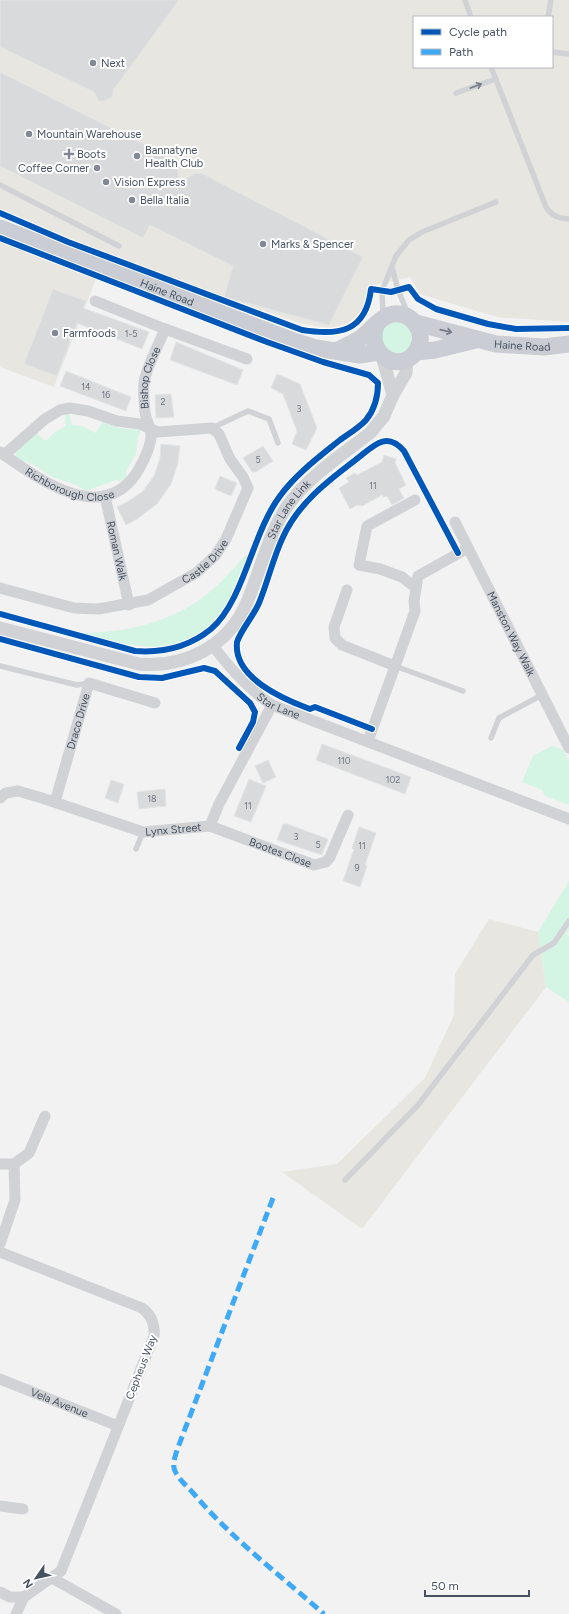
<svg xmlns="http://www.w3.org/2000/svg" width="569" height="1614" font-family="Figtree,sans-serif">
<rect width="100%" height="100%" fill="#f2f2f2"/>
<path fill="#e7e6e0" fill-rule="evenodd" d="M 0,0 L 569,0 L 569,322 L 497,317 L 420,294 L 410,277 L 370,286 L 368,301 L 360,313 L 347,324 L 330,328 L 303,324 L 193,287 L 71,241 L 0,209 ZM 414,17 L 552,17 L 552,67 L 414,67 Z
M 0,242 L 96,279 L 54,387 L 0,367 Z
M 489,919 L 538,932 L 546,987 L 362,1229 L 282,1172 L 337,1164 L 425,1078 L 454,1015 L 455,974 Z"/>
<path fill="#d4f4e4" d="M381 338a16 16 0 1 1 32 0a16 16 0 1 1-32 0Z
M 69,413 L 72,425 L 82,426 L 96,433 L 102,423 L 104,423 L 119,428 L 141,430 L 138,436 L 136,454 L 126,471 L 127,477 L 121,481 L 116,480 L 85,491 C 78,483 63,482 53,477 C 43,472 31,460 20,461 L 16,457 L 15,452 L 36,433 L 46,441 L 55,432 L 66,426 L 65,415 Z
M 249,552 C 242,570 236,591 225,608 C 190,665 132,646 79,633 C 127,633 174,622 211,591 C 225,579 237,564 249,552 Z
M 552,746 L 563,750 L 569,761 L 569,805 L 545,796 L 542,790 L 522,782 L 533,756 Z
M 569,881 L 569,930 L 566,934 L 569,936 L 569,1002 L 546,987 L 538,932 Z"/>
<path fill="#d9dadc" stroke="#e3e4e5" d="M 0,0 L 179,0 L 114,89 L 112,97 L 104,101 L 99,101 L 94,92 L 0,47 Z
M 0,72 L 163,154 L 167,160 L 176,164 L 180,183 L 196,173 L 203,174 L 363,257 L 329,325 L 224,297 L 233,266 L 150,225 L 143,238 L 0,166 Z
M 53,289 L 86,301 L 83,308 L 149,332 L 142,349 L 77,323 L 57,376 L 24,364 Z
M 176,342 L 243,370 L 237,385 L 170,360 Z
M 66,371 L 131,397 L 126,411 L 60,386 Z
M 277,374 L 300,384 L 317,428 L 306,450 L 292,444 L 297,431 L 283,394 L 271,388 Z
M 171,394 L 174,417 L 156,418 L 155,395 Z
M 161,444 L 180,446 L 178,463 L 171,484 L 157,504 L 137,519 L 126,525 L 117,507 L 129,501 L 143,491 L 154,476 L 160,458 Z
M 263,446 L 273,461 L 256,472 L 252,472 L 243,458 Z
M 384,455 L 396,459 L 395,463 L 406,485 L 399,489 L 404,498 L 392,505 L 387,496 L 383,497 L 382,495 L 362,506 L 357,505 L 350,509 L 339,488 L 349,482 L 346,478 L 355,473 L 357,475 L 382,462 Z
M 220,476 L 237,483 L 231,496 L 215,489 Z
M 322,744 L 411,777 L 405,794 L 316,760 Z
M 268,760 L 276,777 L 263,783 L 255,766 Z
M 249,779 L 266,786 L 251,822 L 234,816 Z
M 111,780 L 124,784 L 118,803 L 105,798 Z
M 165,789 L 166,806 L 139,809 L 137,792 Z
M 283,824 L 287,824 L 328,839 L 322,855 L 277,840 Z
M 359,827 L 376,833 L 365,865 L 367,866 L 360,887 L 343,881 L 354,849 L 352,848 Z"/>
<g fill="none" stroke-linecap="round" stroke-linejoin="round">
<path stroke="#d0d2d5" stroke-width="5.5" d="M 465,0 L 471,17
M 548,17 L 551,0
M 552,52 L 569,54
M 491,67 L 546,207 C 552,216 558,218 569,219
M 456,93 L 496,79
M 0,185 L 119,246
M 392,267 L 398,290 L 408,314
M 383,316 L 382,291 L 396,256 L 409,240 L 422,232 L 496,202
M 212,428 L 248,411 L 269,419 L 278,443
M 0,666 L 77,685 L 89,683
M 395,666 L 463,691
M 491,738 L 499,718 L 542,695
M 136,849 L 143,832
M 345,1180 L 418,1105 L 533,955 L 554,943 L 569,921"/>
<g stroke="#d0d2d5" stroke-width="11">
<path d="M 95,301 L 165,329 L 247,359"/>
<path id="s1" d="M 0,452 C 36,477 100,526 136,474 C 142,464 150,449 151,437 C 152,429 145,419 145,411 C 144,402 143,392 144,383 C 146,367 159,345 165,329"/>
<path id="s2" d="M 105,496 L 129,605"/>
<path d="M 415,500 L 367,526 L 359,565 L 380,569 L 402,577 L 416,588"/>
<path id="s3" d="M 455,522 L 569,748"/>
<path id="s4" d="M 0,588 L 74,608 L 98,609 L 148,600 L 196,573 L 215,556 L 226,539 L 248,488 L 243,477 L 230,459 L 219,434 L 212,428 L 158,432 L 140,424 L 117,421 L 88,411 L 70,408 L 60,410 L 45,419 L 4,455"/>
<path d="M 347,590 L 334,627 L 335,638 L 342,645 L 395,666"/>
<path id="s5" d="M 213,646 C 230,668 248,689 272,705 L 569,819"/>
<path d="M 368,741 L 415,611 L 414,601 L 418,576 L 468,548"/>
<path id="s6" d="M 0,798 L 6,793 L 18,791 L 42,798 L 143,832 L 210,826 L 314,865 L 326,862 L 330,857 L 348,815"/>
<path id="s7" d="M 55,802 L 89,683 L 155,703"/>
<path d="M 210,826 L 219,804 L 272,705"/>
<path d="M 0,1164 L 14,1164 L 29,1153 L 45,1116"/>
<path d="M 0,1244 L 15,1200 L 14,1164"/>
<path d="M 0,1252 L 142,1308 C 152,1315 155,1324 154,1336 L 61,1571 L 24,1597 L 16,1614"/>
<path id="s8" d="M 0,1379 L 118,1426"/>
<path d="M 0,1506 L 23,1509"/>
<path d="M 52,1578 L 116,1614"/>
<path d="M 0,1592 L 10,1597 L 24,1597"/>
</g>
<g stroke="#d0d2d5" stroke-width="13">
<path d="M 382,356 L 393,395"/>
<path id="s9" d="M 0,628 L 139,664 C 185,668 229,646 247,602 C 261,570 268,534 288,505 C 310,475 342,455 370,433 L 384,416 L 393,395 L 406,373 L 407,359"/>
</g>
<g stroke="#cacdd3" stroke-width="17">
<path id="s10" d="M 0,228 L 291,340 L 316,348 L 360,355 L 378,352"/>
<path id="s11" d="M 416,323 L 496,344 L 544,347 L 569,344"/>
<path d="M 336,351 C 344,347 351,344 358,340 C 369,333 378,319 389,315 C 410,308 428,332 417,350 C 402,376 365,355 376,326"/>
<path d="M 416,352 L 435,350 L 476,340"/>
</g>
<path stroke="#3fa9f5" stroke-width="5" stroke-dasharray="10 5" stroke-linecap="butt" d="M 273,1198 L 177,1450 C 175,1457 172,1464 175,1471 C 180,1481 187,1486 194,1494 C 232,1539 280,1575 324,1614"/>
<g stroke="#fff" stroke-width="8">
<path id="cycleway" d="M 0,213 L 68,242 L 302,330 C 339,336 366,332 371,289 L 391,292 L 409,287 L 418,299 L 436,309 L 488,324 L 516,329 L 569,328
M 0,238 L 267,342 L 323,362 L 369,375 L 378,383 C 378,397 375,409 366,420 C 359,428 348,434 340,440 C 319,457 296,474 280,496 C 252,533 244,601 211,629 C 189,647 162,653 135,651 L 0,614
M 0,639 L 139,677 L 162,678 L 204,668 L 215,671 L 250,703 L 255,712 L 253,722 L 239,748
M 372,729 L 315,707 L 310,709 C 283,699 233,678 237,642 C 242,628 253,617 259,603 C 268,581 273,558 283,537 C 299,502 329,480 358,458 C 374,445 387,431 404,451 L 458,553"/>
</g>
<use href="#cycleway" stroke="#0057b8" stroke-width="6"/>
</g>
<defs><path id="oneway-shaft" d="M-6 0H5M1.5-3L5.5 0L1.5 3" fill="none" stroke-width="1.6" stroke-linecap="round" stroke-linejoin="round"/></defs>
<use stroke="#767e8a" href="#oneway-shaft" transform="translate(476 86) rotate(-20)"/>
<use stroke="#747c89" href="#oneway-shaft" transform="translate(446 331) rotate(13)"/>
<g fill="#828994" stroke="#fff" stroke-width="1.5">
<circle cx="93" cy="63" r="4"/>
<circle cx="29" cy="134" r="4"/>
<path d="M67 148h4v4h4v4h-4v4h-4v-4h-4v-4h4z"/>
<circle cx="137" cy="156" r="4"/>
<circle cx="97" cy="168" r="4"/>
<circle cx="106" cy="182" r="4"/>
<circle cx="132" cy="200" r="4"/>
<circle cx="263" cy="244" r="4"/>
<circle cx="55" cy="333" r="4"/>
</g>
<g text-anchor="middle" stroke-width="4" stroke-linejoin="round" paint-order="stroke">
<g font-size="9" fill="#6c7581">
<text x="131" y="337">1-5</text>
<text x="86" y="390">14</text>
<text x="106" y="398">16</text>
<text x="163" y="405">2</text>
<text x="299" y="412">3</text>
<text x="258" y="463">5</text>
<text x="373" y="489">11</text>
<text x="344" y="764">110</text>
<text x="393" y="783">102</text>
<text x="152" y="802">18</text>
<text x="248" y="809">11</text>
<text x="296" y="840">3</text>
<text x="318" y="848">5</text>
<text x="362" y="849">11</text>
<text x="357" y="871">9</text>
</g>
<g font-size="11" fill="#465161" stroke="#fff" text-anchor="start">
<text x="101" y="67">Next</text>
<text x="37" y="138">Mountain Warehouse</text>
<text x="145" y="154">Bannatyne<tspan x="145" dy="13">Health Club</tspan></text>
<text x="77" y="158">Boots</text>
<text x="89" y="172" text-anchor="end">Coffee Corner</text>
<text x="114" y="186">Vision Express</text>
<text x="140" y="204">Bella Italia</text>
<text x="271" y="248">Marks &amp; Spencer</text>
<text x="63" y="337">Farmfoods</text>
</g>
<g font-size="11" fill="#465161" stroke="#fff">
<text dy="4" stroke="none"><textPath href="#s10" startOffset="179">Haine Road</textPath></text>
<text dy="4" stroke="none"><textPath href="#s11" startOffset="109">Haine Road</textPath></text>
<text dy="4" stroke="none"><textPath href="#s1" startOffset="257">Bishop Close</textPath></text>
<text dy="4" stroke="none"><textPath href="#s1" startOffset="79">Richborough Close</textPath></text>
<text dy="4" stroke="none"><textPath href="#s9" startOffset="379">Star Lane Link</textPath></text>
<text dy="4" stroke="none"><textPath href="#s2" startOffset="56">Roman Walk</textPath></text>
<text dy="4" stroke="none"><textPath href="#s4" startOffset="221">Castle Drive</textPath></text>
<text dy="4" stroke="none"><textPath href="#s3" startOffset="125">Manston Way Walk</textPath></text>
<text dy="4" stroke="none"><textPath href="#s5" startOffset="90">Star Lane</textPath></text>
<text dy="4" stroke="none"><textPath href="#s7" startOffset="84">Draco Drive</textPath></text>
<text dy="4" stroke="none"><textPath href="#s6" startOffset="182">Lynx Street</textPath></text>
<text dy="4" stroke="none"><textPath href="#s6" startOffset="294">Bootes Close</textPath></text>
<text transform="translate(141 1367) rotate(-69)" y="4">Cepheus Way</text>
<text dy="4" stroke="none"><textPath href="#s8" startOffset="64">Vela Avenue</textPath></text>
</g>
</g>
<rect x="413" y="16" width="140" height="52" fill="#ffffff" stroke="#b5b9c0"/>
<rect x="421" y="29" width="20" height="6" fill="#0057b8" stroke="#b5b9c0"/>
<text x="449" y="36" font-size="12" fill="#465161">Cycle path</text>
<rect x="421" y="49" width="20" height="6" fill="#3fa9f5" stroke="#b5b9c0"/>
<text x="449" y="56" font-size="12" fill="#465161">Path</text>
<g transform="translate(36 1578) rotate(236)" stroke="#ffffff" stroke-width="3" paint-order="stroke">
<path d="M0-3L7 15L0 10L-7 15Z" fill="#465161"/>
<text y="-6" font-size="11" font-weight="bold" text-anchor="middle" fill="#465161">N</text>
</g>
<path d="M425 1590v6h104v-6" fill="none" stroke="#465161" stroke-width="2"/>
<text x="431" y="1590" font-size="12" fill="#465161" stroke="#ffffff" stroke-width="3" paint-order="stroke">50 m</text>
</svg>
